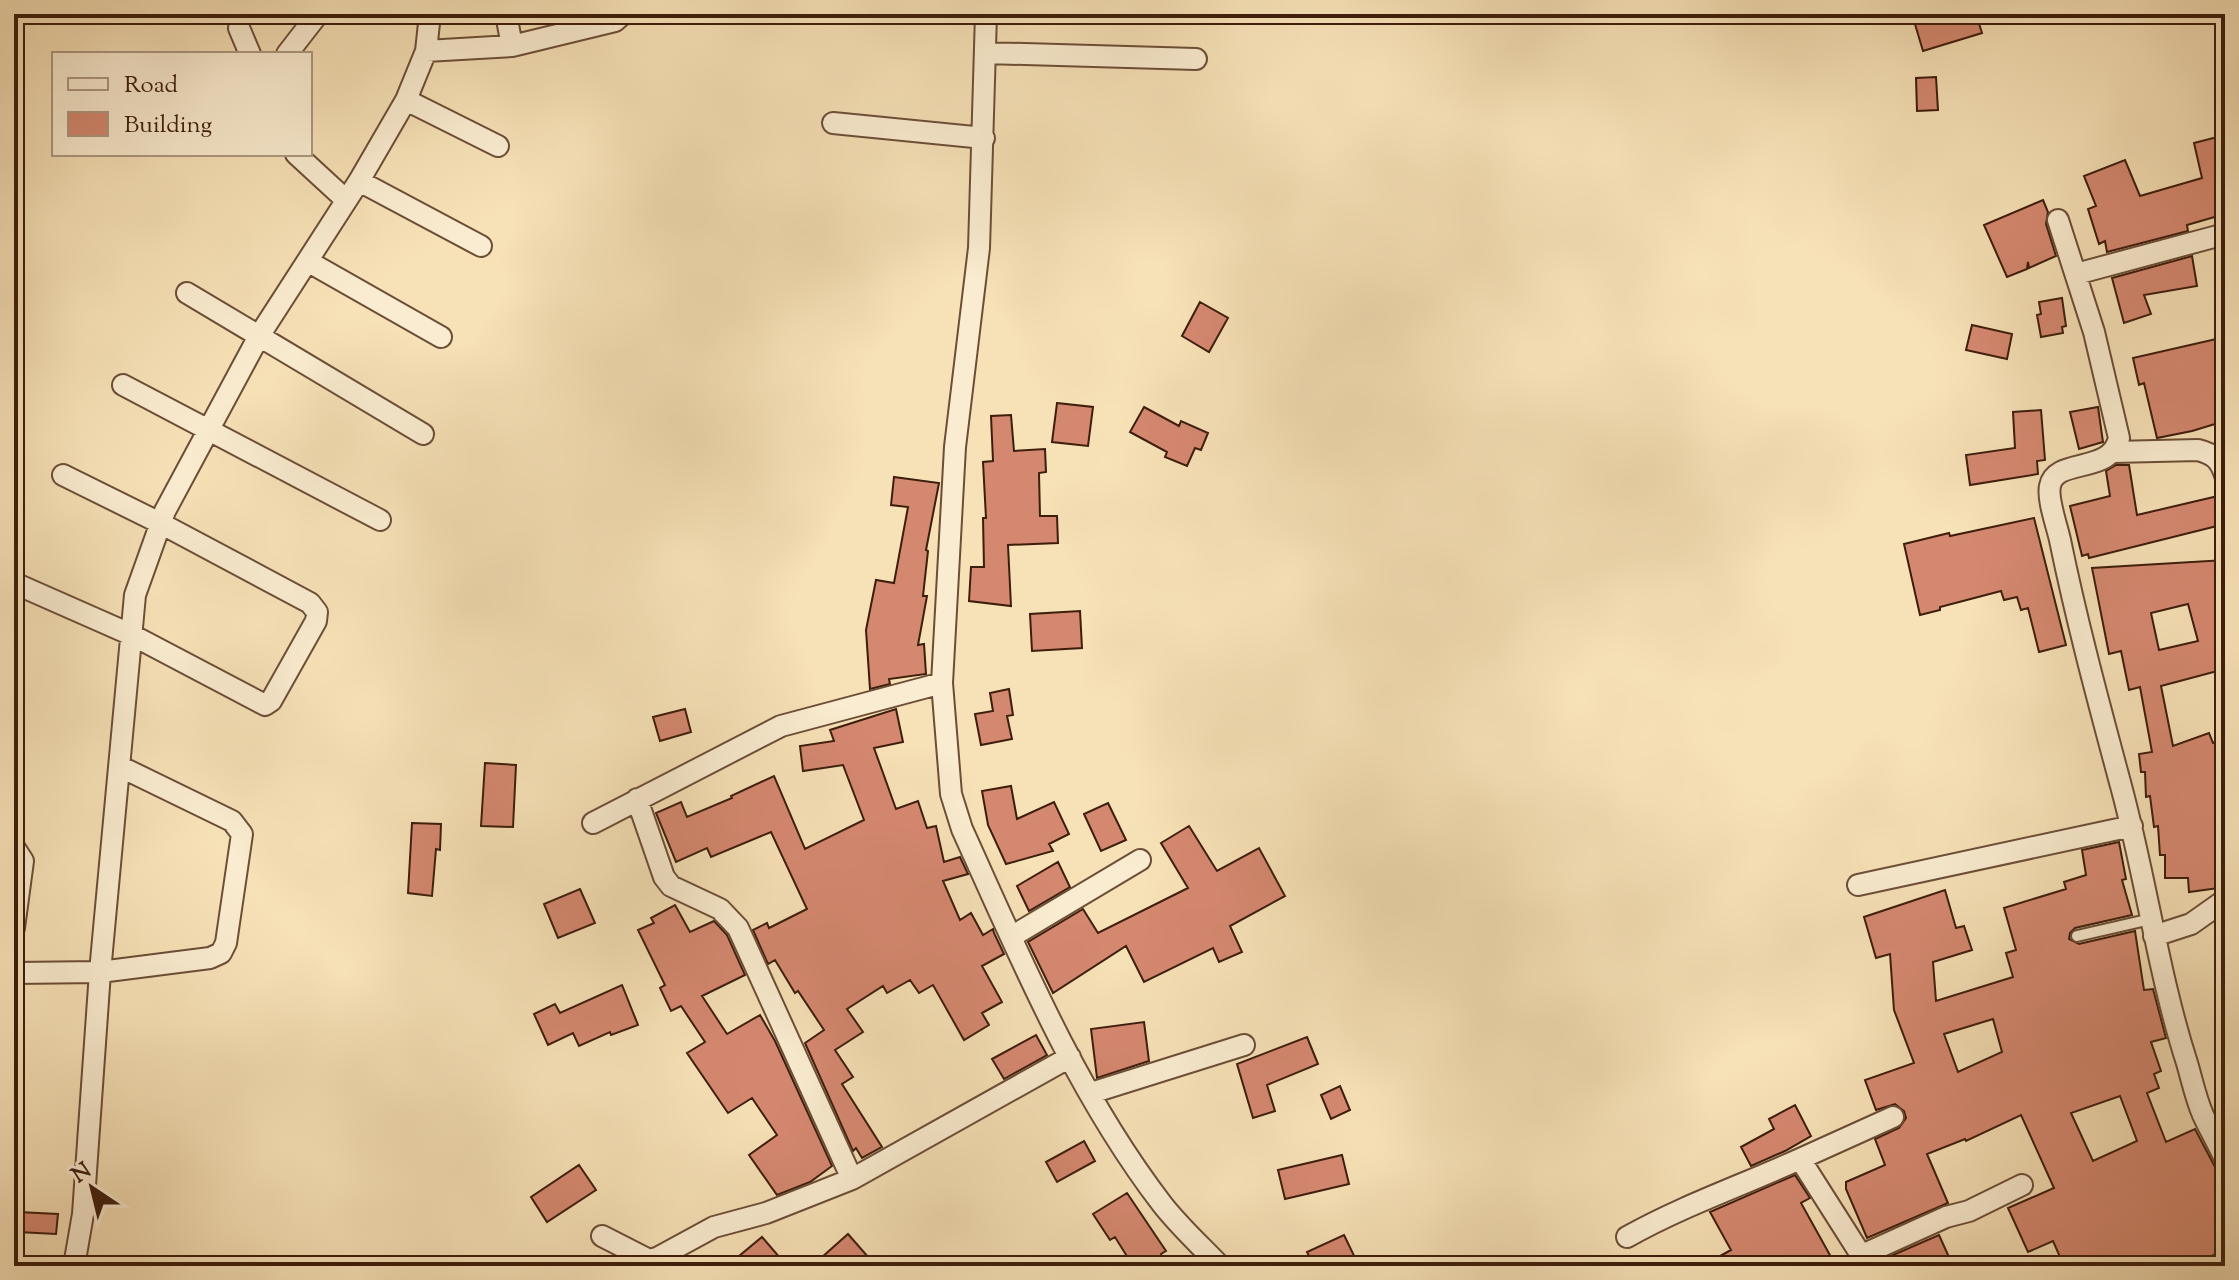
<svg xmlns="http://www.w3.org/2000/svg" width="2239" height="1280" font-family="'Sorts Mill Goudy',serif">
<rect width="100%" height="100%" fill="#f7e1b7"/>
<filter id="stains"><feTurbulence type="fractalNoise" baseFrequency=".0025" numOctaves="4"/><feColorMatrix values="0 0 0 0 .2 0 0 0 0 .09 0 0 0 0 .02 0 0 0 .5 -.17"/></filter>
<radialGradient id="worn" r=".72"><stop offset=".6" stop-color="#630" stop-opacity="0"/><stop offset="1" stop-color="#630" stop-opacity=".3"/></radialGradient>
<path fill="#d58870" stroke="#3d1d0c" stroke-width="2" fill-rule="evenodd" d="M 1912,14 L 1976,14 L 1982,33 L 1923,51 Z
M 1936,77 L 1938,110 L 1917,111 L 1916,78 Z
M 2225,135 L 2225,214 L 2187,225 L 2188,231 L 2107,252 L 2105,241 L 2099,244 L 2088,209 L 2096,206 L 2084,176 L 2125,160 L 2140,196 L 2202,178 L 2194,143 Z
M 2043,200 L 2048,212 L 2046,224 L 2056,256 L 2029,268 L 2028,262 L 2027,269 L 2007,277 L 1984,225 Z
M 2192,256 L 2197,286 L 2144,295 L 2151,314 L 2124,323 L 2112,278 Z
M 2062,298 L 2066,326 L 2062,327 L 2063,333 L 2041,337 L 2037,315 L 2041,314 L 2039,302 Z
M 1200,302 L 1228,318 L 1209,352 L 1182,336 Z
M 1972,325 L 2012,334 L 2007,359 L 1966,350 Z
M 2225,337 L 2225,421 L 2192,431 L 2157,438 L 2144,383 L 2139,385 L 2133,358 Z
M 1057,403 L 1093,407 L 1088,446 L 1052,442 Z
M 1144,407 L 1179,426 L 1181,421 L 1208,433 L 1201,450 L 1195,448 L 1187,466 L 1165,457 L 1167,452 L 1130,432 Z
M 2098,407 L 2103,442 L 2079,449 L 2070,412 Z
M 2041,410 L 2045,460 L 2037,461 L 2038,474 L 1970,485 L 1966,455 L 2015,448 L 2013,412 Z
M 1011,415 L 1014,451 L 1045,449 L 1046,472 L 1039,473 L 1040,516 L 1057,516 L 1058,543 L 1008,545 L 1011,606 L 969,601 L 971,567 L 984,567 L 983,518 L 986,518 L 983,462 L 993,461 L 991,416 Z
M 2116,465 L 2129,465 L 2137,515 L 2218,496 L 2225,524 L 2089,558 L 2088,554 L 2082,556 L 2070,506 L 2110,496 L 2106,471 Z
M 894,477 L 939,483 L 926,550 L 928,551 L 923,596 L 927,596 L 918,645 L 924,644 L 926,674 L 889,679 L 890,684 L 870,689 L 866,630 L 876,580 L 894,583 L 908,507 L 891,505 Z
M 2034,518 L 2066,645 L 2039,652 L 2028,608 L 2021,610 L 2017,597 L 2004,600 L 2001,591 L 1940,607 L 1940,610 L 1920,615 L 1904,544 L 1949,533 L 1950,536 Z
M 2225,560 L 2225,669 L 2161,686 L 2173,746 L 2209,733 L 2213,743 L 2225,739 L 2225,883 L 2218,884 L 2219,888 L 2189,892 L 2188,878 L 2165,878 L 2165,855 L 2160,855 L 2158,826 L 2154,827 L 2150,796 L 2146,797 L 2145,772 L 2141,772 L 2139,754 L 2152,752 L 2140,687 L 2129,690 L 2121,651 L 2109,654 L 2092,568 ZM 2188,604 L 2198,641 L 2159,650 L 2151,613 Z
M 1080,611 L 1082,648 L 1032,651 L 1030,614 Z
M 1009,689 L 1013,715 L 1007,716 L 1012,739 L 981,745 L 975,714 L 993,711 L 990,693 Z
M 685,709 L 691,732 L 660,741 L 653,717 Z
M 896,709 L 903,742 L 874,748 L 896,809 L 918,801 L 927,828 L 936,826 L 944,862 L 960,857 L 968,874 L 943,881 L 960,920 L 971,913 L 983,935 L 993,929 L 994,933 L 1004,954 L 982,966 L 1002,1002 L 982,1013 L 989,1025 L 964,1040 L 933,985 L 919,993 L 910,980 L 887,993 L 883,986 L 847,1009 L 863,1032 L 835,1050 L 853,1077 L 842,1084 L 882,1147 L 862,1158 L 856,1148 L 853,1151 L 805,1043 L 824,1030 L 798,991 L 795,993 L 775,960 L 768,964 L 753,930 L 767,923 L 769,928 L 807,909 L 771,832 L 711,857 L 707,848 L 676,862 L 656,813 L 681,802 L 687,817 L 732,798 L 731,796 L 774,776 L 805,849 L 864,820 L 843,765 L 803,771 L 800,746 L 834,741 L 830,730 Z
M 485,763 L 516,765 L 513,827 L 481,826 Z
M 1011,786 L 1017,819 L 1054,802 L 1069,834 L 1049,844 L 1053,851 L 1006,864 L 988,825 L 982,791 Z
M 1108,803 L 1126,840 L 1101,851 L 1084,814 Z
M 412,823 L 441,824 L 440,850 L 436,849 L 432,896 L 408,893 Z
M 1189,826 L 1217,871 L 1259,848 L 1285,896 L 1230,926 L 1242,952 L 1219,962 L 1213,948 L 1144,982 L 1126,946 L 1053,993 L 1028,942 L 1083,909 L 1098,933 L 1188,888 L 1161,843 Z
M 2119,842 L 2126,879 L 2122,880 L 2132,915 L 2075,928 L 2070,933 L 2069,939 L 2079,944 L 2135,931 L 2144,990 L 2153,989 L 2166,1038 L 2151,1042 L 2161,1071 L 2154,1074 L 2159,1088 L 2147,1093 L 2166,1142 L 2195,1129 L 2215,1167 L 2225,1190 L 2225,1250 L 2189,1266 L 2064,1266 L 2053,1241 L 2028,1252 L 2008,1208 L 2054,1188 L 2021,1115 L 1966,1141 L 1965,1139 L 1927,1154 L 1948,1203 L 1867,1238 L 1846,1189 L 1846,1182 L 1885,1165 L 1875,1139 L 1899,1128 L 1906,1118 L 1904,1111 L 1895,1104 L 1876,1110 L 1865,1080 L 1914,1063 L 1894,1010 L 1890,954 L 1876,958 L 1864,917 L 1945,890 L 1956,928 L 1964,926 L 1972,950 L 1933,962 L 1936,1001 L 2013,977 L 2006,953 L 2016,950 L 2004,908 L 2066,889 L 2064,882 L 2086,875 L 2082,850 ZM 1993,1019 L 2002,1052 L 1958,1072 L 1944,1034 ZM 2120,1096 L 2137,1141 L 2093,1161 L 2071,1113 Z
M 1058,862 L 1070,887 L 1029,911 L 1017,886 Z
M 580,889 L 595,923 L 558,938 L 544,904 Z
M 675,905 L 690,932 L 714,921 L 727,935 L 745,975 L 702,996 L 727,1034 L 760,1015 L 775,1041 L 832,1166 L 810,1182 L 777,1195 L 749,1155 L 777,1135 L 752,1098 L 728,1113 L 687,1053 L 705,1042 L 681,1006 L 671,1011 L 660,988 L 665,985 L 638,930 L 654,923 L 651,918 Z
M 622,985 L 638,1025 L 611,1035 L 610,1032 L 579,1046 L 573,1033 L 548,1045 L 534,1014 L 555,1004 L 560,1013 Z
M 1144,1022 L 1149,1061 L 1097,1078 L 1091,1029 Z
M 1036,1035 L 1047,1055 L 1004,1079 L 992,1059 Z
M 1307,1037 L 1318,1064 L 1267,1085 L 1275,1111 L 1253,1118 L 1237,1064 Z
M 1340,1086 L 1350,1110 L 1331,1119 L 1321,1095 Z
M 1795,1105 L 1811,1136 L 1785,1151 L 1751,1166 L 1741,1147 L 1774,1129 L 1769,1119 Z
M 1084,1141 L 1095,1161 L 1057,1182 L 1046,1162 Z
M 1342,1155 L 1349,1184 L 1285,1199 L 1278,1170 Z
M 579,1165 L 596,1190 L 547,1222 L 531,1197 Z
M 1795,1175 L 1810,1198 L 1801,1203 L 1836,1266 L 1702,1266 L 1731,1250 L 1710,1212 Z
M 1127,1193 L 1166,1251 L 1161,1254 L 1168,1266 L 1133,1266 L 1115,1237 L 1110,1240 L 1093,1214 Z
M 18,1212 L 58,1214 L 56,1234 L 18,1232 Z
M 848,1234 L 876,1266 L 812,1266 Z
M 1344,1235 L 1359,1266 L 1314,1266 L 1307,1252 Z
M 1939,1235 L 1953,1266 L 1897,1266 L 1893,1255 Z
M 762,1237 L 787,1266 L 727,1266 Z"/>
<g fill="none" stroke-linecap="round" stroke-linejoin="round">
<g stroke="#6c4e37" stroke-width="14">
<path id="service" d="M 2077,936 L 2151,919"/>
</g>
<g stroke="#6c4e37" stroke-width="24">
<path id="minor" d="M 506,14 L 512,46 L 615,21 L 623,14
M 986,14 L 979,248 L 955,447 L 942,683 L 951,794 L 962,829 C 1020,957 1076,1092 1162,1204 C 1179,1226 1201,1246 1220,1266
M 239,28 L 250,54
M 426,51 L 512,46
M 986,53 L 1196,59
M 287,54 L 318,14
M 406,100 L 498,146
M 833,123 L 984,138
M 296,154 L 346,200
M 359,181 L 481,246
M 2058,220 L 2094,332 L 2119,438 C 2111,475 2055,457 2050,486 C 2047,499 2057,526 2060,540 C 2077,623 2099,704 2121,786 C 2146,878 2158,973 2187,1063 C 2192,1080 2196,1099 2203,1115 C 2210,1130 2218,1144 2225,1159
M 309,262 L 441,337
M 2076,274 L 2225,234
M 187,293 L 423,434
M 123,385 L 380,520
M 2114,452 L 2198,450 C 2214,454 2220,460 2225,475
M 14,583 L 132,635 L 265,705 L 271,701 L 316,621 L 317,612 L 310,603 L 160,523 L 63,475
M 637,799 L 664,877 L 671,886 L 720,909 L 738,928 L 852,1179
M 593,823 L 781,726 L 942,683
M 14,847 L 23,861 L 14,928
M 1858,885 L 2132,826
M 2154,936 L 2191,924 L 2225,900
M 1011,937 L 1140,860
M 14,973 L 100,972 L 210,958 L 221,953 L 226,943 L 242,834 L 232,821 L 121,767
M 1091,1093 L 1244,1045
M 602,1236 L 649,1260 L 657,1258 L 714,1227 L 766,1213 L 852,1179 L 1070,1057
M 1627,1237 C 1682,1206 1743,1185 1800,1159
M 1862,1255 L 1946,1217 L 1969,1211 L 2022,1185
M 74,1266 L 83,1214 L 100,972 L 135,595 L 165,511 L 259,336 L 359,181 L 406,100 L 426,51 L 430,14
M 1868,1266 L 1800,1159 L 1893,1117"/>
</g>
<use href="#service" stroke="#faecd0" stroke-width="10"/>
<use href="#minor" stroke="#faecd0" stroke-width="20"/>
</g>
<rect width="2239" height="1280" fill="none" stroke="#f7e1b7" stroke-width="48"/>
<rect x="16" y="16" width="2207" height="1248" fill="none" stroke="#3d1d0c" stroke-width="4"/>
<rect x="24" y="24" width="2191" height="1232" fill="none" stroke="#3d1d0c" stroke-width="2"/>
<rect x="52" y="52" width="260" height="104" fill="#faecd0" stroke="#ae9982" stroke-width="2"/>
<rect x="68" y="78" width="40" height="12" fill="#faecd0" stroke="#ae9982" stroke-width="2"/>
<text x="124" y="92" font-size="24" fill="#3d1d0c">Road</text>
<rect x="68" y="112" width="40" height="24" fill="#d58870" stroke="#ae9982" stroke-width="2"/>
<text x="124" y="132" font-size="24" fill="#3d1d0c">Building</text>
<g transform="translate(92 1188) rotate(325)" stroke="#faecd0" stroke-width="6" paint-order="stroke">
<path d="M0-6L14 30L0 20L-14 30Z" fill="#3d1d0c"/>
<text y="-12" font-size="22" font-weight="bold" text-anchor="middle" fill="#3d1d0c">N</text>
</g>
<rect width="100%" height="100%" filter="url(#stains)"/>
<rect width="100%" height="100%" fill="url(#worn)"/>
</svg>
